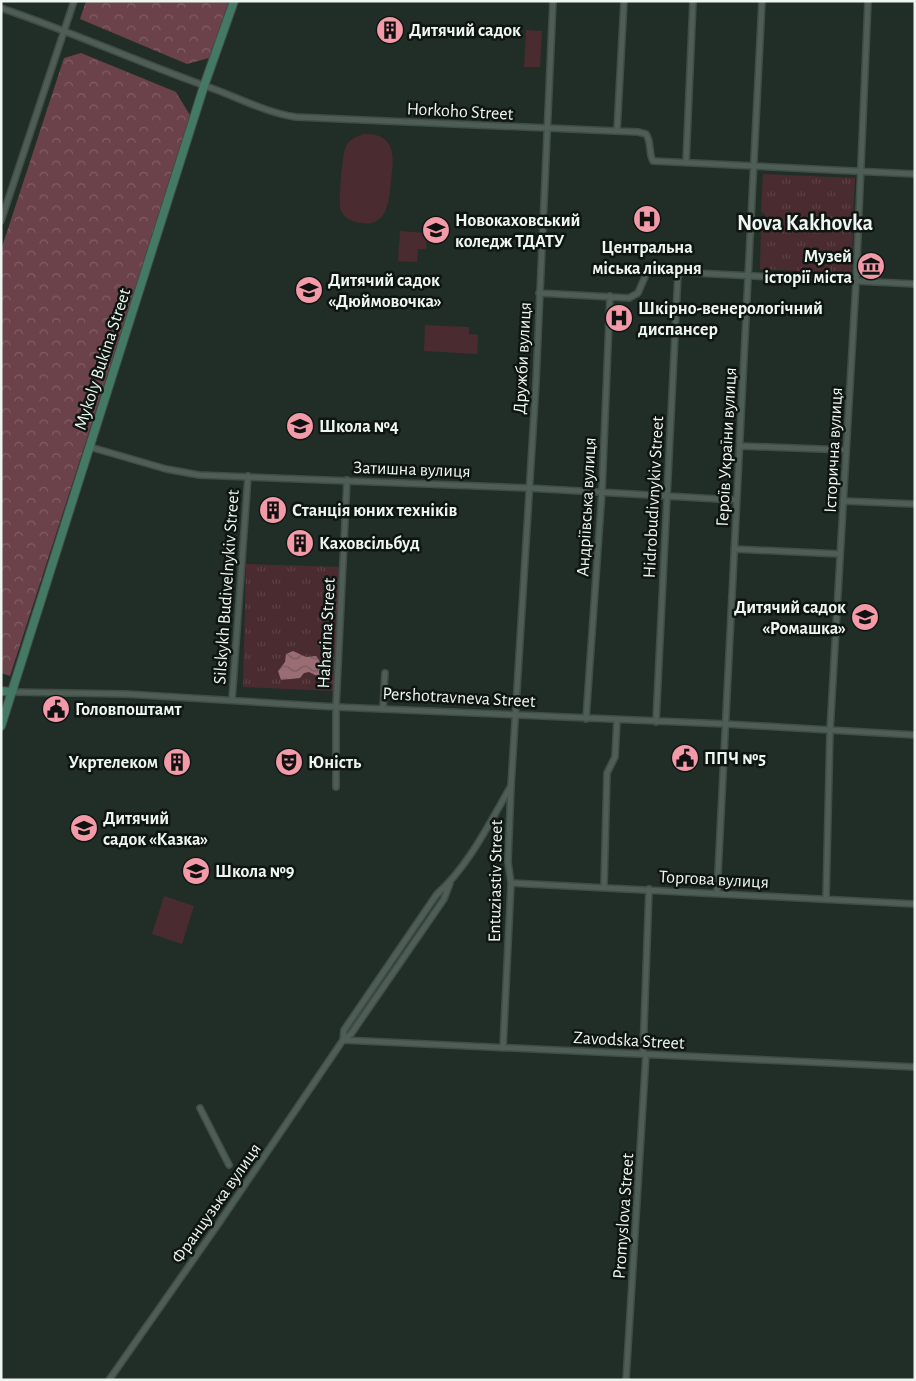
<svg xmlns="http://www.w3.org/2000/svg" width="916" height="1381" font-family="'Alegreya Sans',sans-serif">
<defs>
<pattern id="forest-crowns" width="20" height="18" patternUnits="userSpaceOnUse" patternTransform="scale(1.25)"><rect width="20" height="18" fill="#6b4249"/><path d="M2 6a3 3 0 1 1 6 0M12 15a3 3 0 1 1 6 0" fill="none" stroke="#805e64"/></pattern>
<pattern id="park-tufts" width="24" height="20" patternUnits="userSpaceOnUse" patternTransform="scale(1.25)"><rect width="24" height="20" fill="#4a2b30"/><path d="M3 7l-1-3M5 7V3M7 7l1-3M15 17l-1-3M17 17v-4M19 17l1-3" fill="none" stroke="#5c4044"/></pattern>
<pattern id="water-waves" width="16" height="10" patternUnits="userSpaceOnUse" patternTransform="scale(1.25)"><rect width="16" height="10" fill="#9a6d74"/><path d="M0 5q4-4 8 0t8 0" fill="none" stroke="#755d60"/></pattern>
</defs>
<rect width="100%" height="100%" fill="#212e27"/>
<path fill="url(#forest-crowns)" d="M 86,1 L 229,1 L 209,58 L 187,64 L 80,19 Z
M 81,53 L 176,92 L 191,117 L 10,676 L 1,673 L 1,250 L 64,58 Z"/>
<path fill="url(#park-tufts)" d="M 763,174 L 855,178 L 853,217 L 848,222 L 848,229 L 853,234 L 851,274 L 760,269 L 761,231 C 765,225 765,222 765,215 L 761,211 Z
M 246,564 L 341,567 L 335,691 L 243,687 Z"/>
<path fill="#4a2b30" d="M 526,30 L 542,31 L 540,67 L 524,67 Z
M 364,134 C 370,134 377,134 383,138 C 397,148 392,167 391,181 C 389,203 387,230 356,222 C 348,220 342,216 340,207 C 339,199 342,154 346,146 C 350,139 357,136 364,134 Z
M 400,231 L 427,233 L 426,249 L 418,249 L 417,262 L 398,261 Z
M 425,325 L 469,327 L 469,334 L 478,335 L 477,354 L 424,351 Z
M 164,896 L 194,906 L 182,944 L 152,934 Z"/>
<path fill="url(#water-waves)" d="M 293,651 L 306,657 L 316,656 C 320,660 324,670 321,675 L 317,676 L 309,672 L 304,673 L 300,678 L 281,680 L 278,671 L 285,662 L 286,654 Z"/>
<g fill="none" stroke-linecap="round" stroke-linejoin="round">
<g stroke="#404c46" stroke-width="8">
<path id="street" d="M 1,8 C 73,32 142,64 214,89 C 241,99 268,113 296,117 L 638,132 L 646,134 C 652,143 648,152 653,161 L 915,174
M 617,131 L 624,1
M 686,163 L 693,1
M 1,221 L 74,1
M 539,293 L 629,298 L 638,293 L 647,272 L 655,271 L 915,284
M 740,446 L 846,450
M 90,447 L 166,469 L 199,475 L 528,488 L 736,500
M 843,501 L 915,504
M 734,549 L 840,554
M 12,692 L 126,694 L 336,707 L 726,724 L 915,735
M 232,700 L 248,476
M 383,708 L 385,673
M 586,719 L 602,491 L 610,296
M 656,722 L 678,273
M 336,787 L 336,707 L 347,480
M 511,883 L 915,904
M 604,887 L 607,773 L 615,757 L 617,720
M 717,893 L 762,1
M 826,899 L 830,731 L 856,282 L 868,1
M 343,1040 L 915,1067
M 343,1040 L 344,1030 L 437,894 C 468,867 490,822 511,786
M 503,1048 L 511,883 L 508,862 L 511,786 L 536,382 L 553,1
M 643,1054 L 649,889
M 200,1108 L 229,1165
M 109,1380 L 219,1223 L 343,1040 L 351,1034 L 444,899 L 450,883
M 626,1380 L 646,1054"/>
</g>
<g stroke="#404c46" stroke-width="10">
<path id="secondary" d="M 1,691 L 12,692
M 1,726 L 204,86 L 234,1"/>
</g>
<use href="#street" stroke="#4e5d55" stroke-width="5"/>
<use href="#secondary" stroke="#447a64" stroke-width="8"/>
</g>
<defs>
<g id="building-disc" transform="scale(1.4375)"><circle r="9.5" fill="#f39aa8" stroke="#0f1512"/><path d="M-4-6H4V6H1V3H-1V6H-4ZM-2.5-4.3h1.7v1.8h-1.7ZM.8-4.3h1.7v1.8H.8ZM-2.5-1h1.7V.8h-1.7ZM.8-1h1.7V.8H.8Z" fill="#111"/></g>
<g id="hospital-disc" transform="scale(1.4375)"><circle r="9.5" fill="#f39aa8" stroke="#0f1512"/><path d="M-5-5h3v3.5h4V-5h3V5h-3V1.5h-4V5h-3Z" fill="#111"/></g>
<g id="university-disc" transform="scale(1.4375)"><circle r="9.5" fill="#f39aa8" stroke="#0f1512"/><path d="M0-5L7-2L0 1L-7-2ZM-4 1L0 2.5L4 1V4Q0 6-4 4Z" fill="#111"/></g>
<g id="museum-disc" transform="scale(1.4375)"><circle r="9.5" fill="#f39aa8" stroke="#0f1512"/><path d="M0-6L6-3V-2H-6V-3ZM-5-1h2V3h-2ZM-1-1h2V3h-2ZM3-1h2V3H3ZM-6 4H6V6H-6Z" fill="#111"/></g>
<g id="school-disc" transform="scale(1.4375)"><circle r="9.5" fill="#f39aa8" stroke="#0f1512"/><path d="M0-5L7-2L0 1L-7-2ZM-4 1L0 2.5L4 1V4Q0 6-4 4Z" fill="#111"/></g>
<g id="civic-disc" transform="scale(1.4375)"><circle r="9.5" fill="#f39aa8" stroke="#0f1512"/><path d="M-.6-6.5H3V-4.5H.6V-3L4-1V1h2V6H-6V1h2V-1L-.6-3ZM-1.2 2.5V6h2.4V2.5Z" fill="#111"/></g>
<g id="theatre-disc" transform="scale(1.4375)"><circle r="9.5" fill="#f39aa8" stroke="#0f1512"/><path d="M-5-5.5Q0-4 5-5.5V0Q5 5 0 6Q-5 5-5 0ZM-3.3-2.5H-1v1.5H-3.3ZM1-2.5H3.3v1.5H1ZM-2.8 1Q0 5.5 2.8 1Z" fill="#111"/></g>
</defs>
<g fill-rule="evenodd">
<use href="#building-disc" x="390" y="30"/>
<use href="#hospital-disc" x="647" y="219"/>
<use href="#university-disc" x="436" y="230"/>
<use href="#museum-disc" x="871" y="266"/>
<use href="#school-disc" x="309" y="290"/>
<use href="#hospital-disc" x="619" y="318"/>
<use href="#school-disc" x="300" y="426"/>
<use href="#building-disc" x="273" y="510"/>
<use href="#building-disc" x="300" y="543"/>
<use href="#school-disc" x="865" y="617"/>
<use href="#civic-disc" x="56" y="709"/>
<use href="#civic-disc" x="685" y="758"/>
<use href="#building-disc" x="177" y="762"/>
<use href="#theatre-disc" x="289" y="762"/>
<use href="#school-disc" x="84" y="828"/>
<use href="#school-disc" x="196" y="871"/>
</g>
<g text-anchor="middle" stroke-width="5" stroke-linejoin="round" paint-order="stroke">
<g font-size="18" font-weight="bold" fill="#edf6f1" stroke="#0f1512" text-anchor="start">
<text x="409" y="36">Дитячий садок</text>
<text x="455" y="226">Новокаховський<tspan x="455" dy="21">коледж ТДАТУ</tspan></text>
<text x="647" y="253" text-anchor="middle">Центральна<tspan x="647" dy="21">міська лікарня</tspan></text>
<text x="852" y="262" text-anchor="end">Музей<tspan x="852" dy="21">історії міста</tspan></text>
<text x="328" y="286">Дитячий садок<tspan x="328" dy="21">«Дюймовочка»</tspan></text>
<text x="638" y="314">Шкірно-венерологічний<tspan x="638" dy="21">диспансер</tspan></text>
<text x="319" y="432">Школа №4</text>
<text x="292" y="516">Станція юних техніків</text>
<text x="319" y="549">Каховсільбуд</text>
<text x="846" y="613" text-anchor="end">Дитячий садок<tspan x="846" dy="21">«Ромашка»</tspan></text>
<text x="75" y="715">Головпоштамт</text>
<text x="704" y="764">ППЧ №5</text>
<text x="158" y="768" text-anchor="end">Укртелеком</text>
<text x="308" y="768">Юність</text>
<text x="103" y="824">Дитячий<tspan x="103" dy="21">садок «Казка»</tspan></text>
<text x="215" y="877">Школа №9</text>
</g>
<g font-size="18" fill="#edf6f1" stroke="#0f1512">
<text transform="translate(460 111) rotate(3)" y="6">Horkoho Street</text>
<text transform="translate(522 358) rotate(-87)" y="6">Дружби вулиця</text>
<text transform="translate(102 359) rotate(-72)" y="6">Mykoly Bukina Street</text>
<text transform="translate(726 447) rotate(-87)" y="6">Героїв України вулиця</text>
<text transform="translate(833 450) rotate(-87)" y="6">Історична вулиця</text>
<text transform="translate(412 469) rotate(2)" y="6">Затишна вулиця</text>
<text transform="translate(653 497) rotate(-87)" y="6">Hidrobudivnykiv Street</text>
<text transform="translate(586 507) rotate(-87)" y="6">Андріївська вулиця</text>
<text transform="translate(226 587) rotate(-86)" y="6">Silskykh Budivelnykiv Street</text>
<text transform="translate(326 633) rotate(-87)" y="6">Haharina Street</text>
<text transform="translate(459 697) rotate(3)" y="6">Pershotravneva Street</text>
<text transform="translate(714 879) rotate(3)" y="6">Торгова вулиця</text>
<text transform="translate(495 881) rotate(-89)" y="6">Entuziastiv Street</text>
<text transform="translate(629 1040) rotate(3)" y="6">Zavodska Street</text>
<text transform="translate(216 1203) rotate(-55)" y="6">Французька вулиця</text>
<text transform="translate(623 1216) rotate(-86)" y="6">Promyslova Street</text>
</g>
<g font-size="22" font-weight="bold" fill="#edf6f1" stroke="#0f1512">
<text x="805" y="230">Nova Kakhovka</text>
</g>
</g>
<rect width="916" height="1381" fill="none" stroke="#edf6f1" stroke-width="5"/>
</svg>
